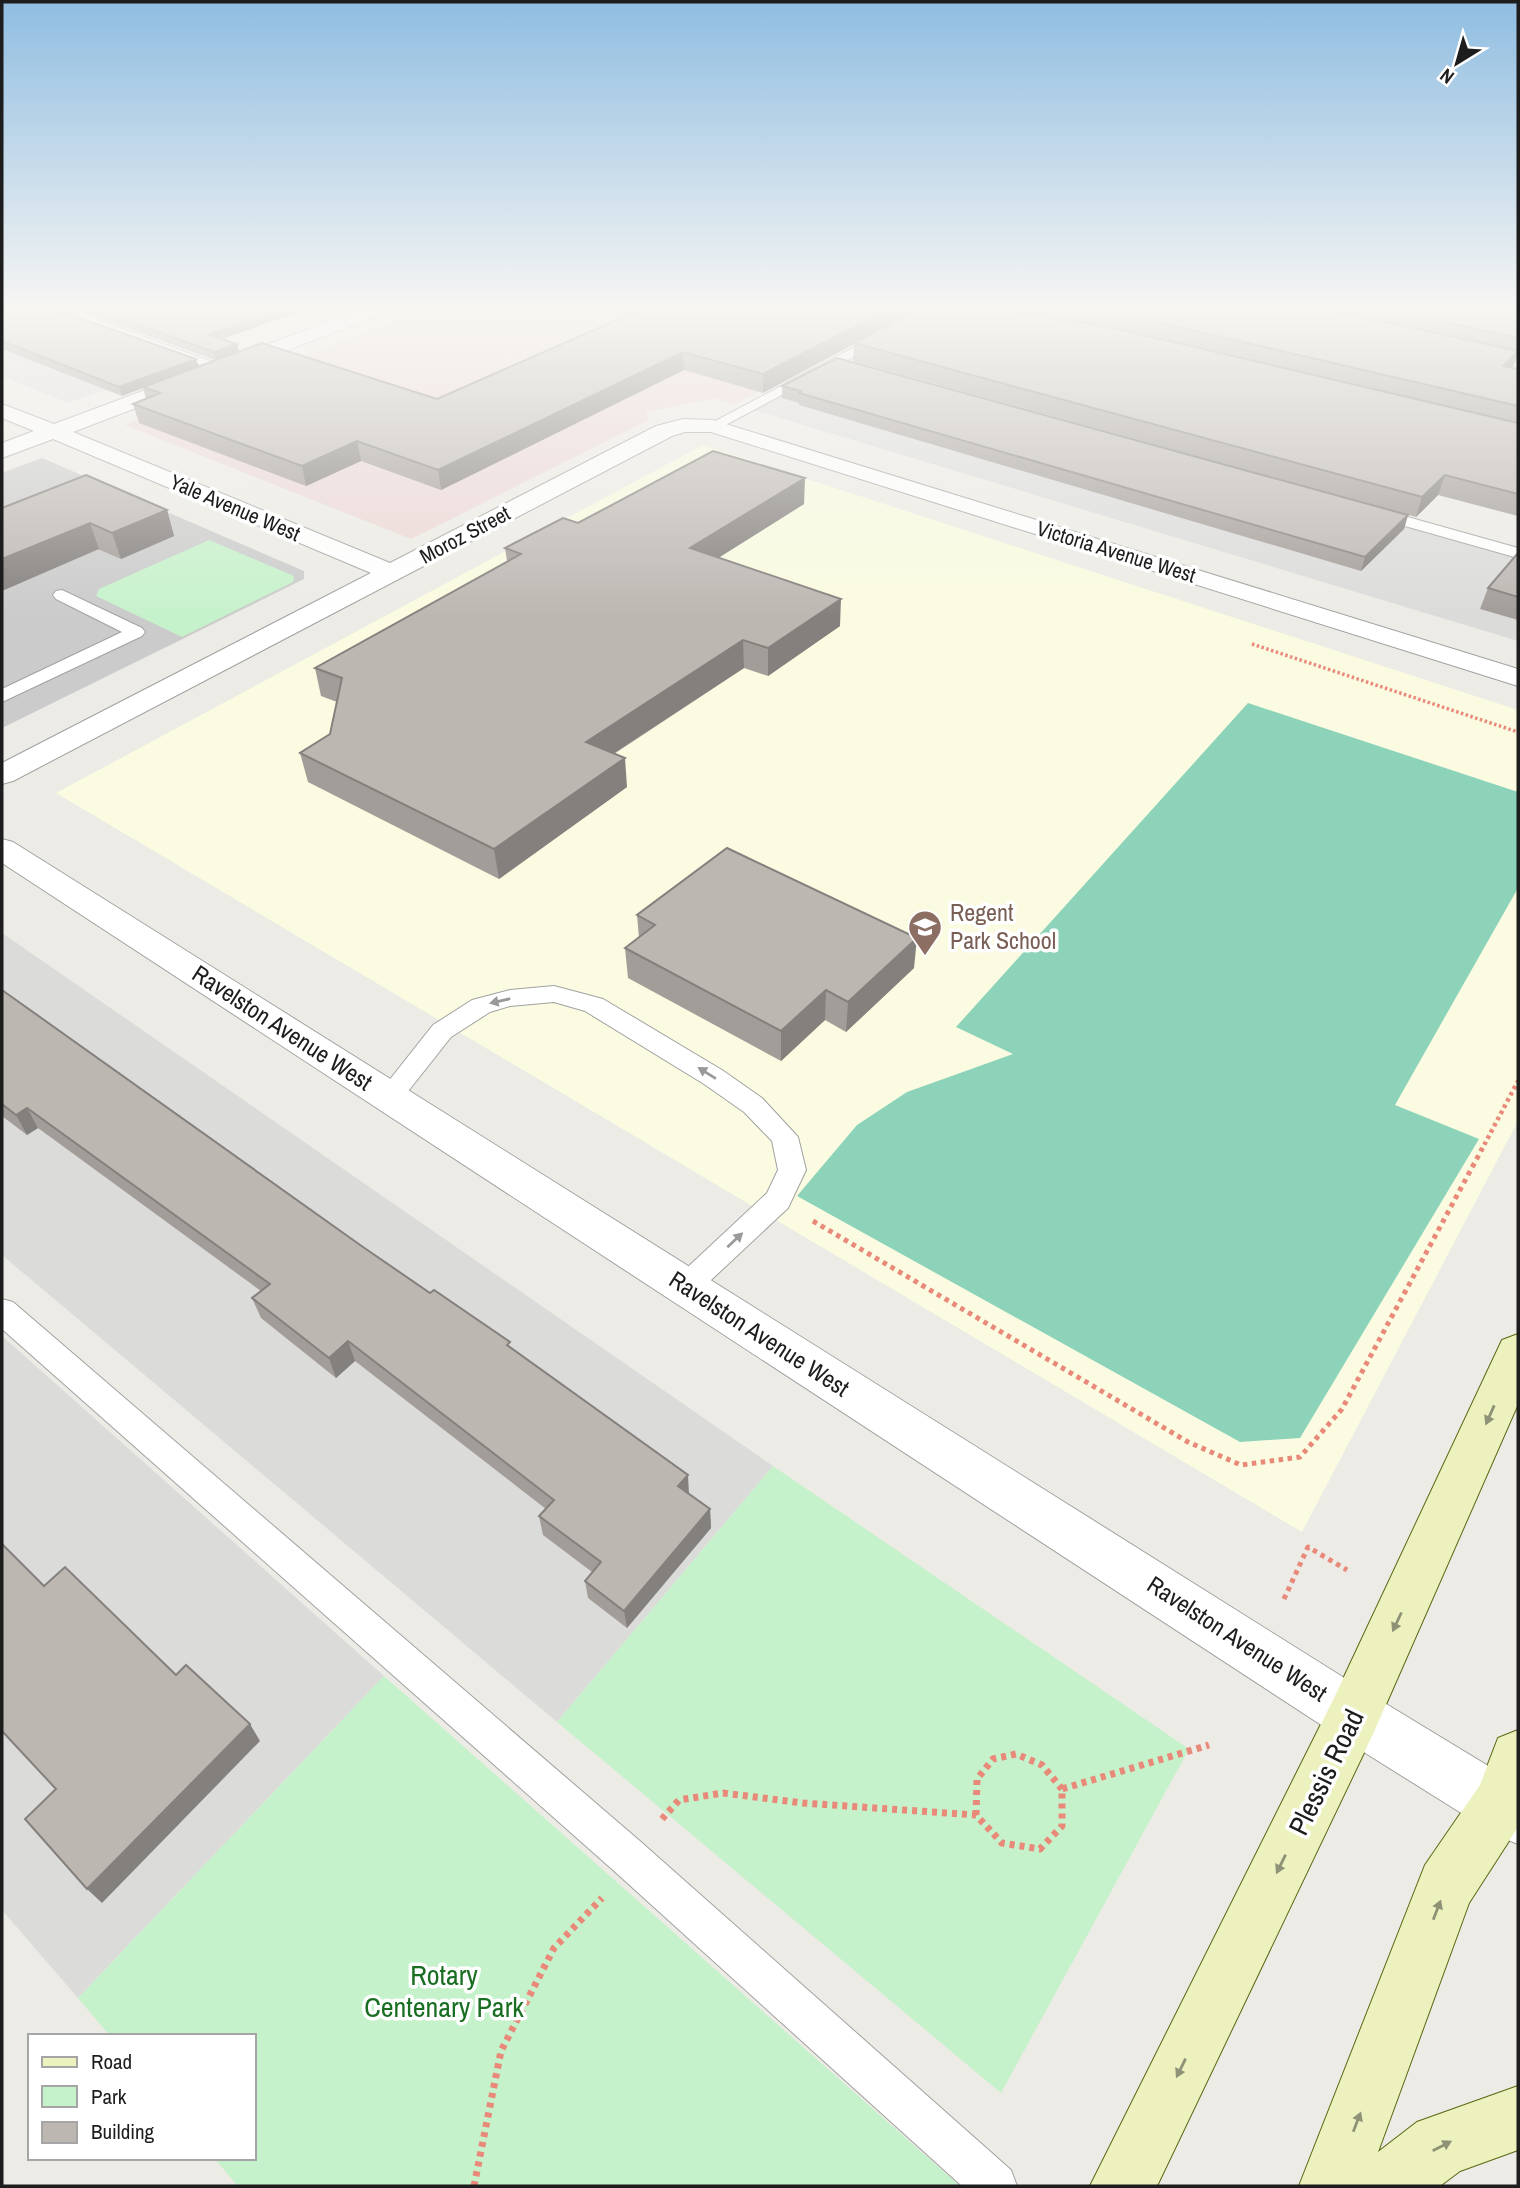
<svg xmlns="http://www.w3.org/2000/svg" width="1520" height="2188" font-family="'Archivo Narrow',sans-serif">
<rect width="100%" height="100%" fill="#edebe5"/>
<path fill="#dbdbda" d="M 2,311 L 186,360 L 68,403 L 2,376 Z
M 837,368 L 1518,558 L 1518,641 L 754,410 Z
M 2,933 L 773,1466 L 557,1722 L 2,1255 Z
M 2,1336 L 384,1676 L 78,1998 L 2,1910 Z"/>
<path fill="#ecd7d6" d="M 421,311 L 882,311 L 904,316 L 735,404 L 714,398 L 646,412 L 649,420 L 411,539 L 125,425 Z"/>
<path fill="#fafbe0" d="M 703,445 L 1518,710 L 1518,1121 L 1302,1532 L 56,793 Z"/>
<path fill="#cbcbcb" d="M 42,458 L 304,571 L 304,579 L 2,728 L 2,473 Z"/>
<path fill="#c6f2cb" d="M 209,540 L 294,576 L 293,582 L 182,637 L 96,596 L 99,589 Z
M 773,1466 L 1189,1749 L 1001,2093 L 557,1722 Z
M 384,1676 L 960,2186 L 238,2186 L 214,2158 L 254,2158 L 254,2036 L 110,2036 L 78,1998 Z"/>
<path fill="#8cd3ba" d="M 1248,703 L 1518,792 L 1518,888 L 1395,1105 L 1479,1139 L 1300,1438 L 1240,1442 L 797,1196 L 857,1125 L 907,1092 L 1013,1054 L 956,1027 Z"/>
<g fill="none" stroke-linecap="round" stroke-linejoin="round">
<g stroke="#a1a1a1" stroke-width="2">
<path id="lane" d="M 56,311 L 73,311 L 229,368 L 222,372 L 217,371 L 57,314 Z
M 922,311 L 936,313 L 718,429 L 708,429 L 706,426 Z
M 1372,507 L 1518,548 L 1518,558 L 1366,515 L 1364,512 Z
M 62,590 L 142,628 L 145,632 L 142,636 L 2,702 L 2,689 L 122,632 L 56,599 L 53,595 L 56,591 Z
M 554,986 L 603,999 L 722,1070 L 762,1098 L 798,1137 L 806,1170 L 788,1208 L 695,1295 L 685,1299 L 675,1295 L 670,1287 L 675,1279 L 767,1193 L 778,1170 L 772,1141 L 744,1112 L 704,1084 L 585,1011 L 554,1002 L 510,1006 L 490,1012 L 451,1037 L 398,1104 L 389,1106 L 380,1104 L 376,1097 L 433,1025 L 472,1000 L 510,990 Z
M 2,1299 L 13,1302 L 641,1842 L 1011,2170 L 1017,2186 L 962,2186 L 613,1870 L 2,1329 Z"/>
</g>
<g stroke="#a1a1a1" stroke-width="2">
<path id="street" d="M 357,311 L 382,311 L 380,315 L 73,432 L 390,563 L 656,426 L 683,419 L 713,420 L 1518,669 L 1518,686 L 711,432 L 685,432 L 672,436 L 13,781 L 2,784 L 2,763 L 371,573 L 53,439 L 2,458 L 2,443 L 34,431 L 2,418 L 2,404 L 54,424 Z
M 2,839 L 13,842 L 1373,1696 L 1518,1784 L 1518,1844 L 1498,1836 L 1335,1734 L 2,863 Z"/>
</g>
<g stroke="#5b6712" stroke-width="2">
<path id="secondary" d="M 1518,1334 L 1518,1404 L 1373,1734 L 1157,2186 L 1090,2186 L 1335,1696 L 1502,1340 Z
M 1518,1730 L 1518,1827 L 1469,1903 L 1378,2152 L 1417,2122 L 1518,2086 L 1518,2150 L 1460,2171 L 1440,2186 L 1299,2186 L 1425,1865 L 1480,1785 L 1498,1738 Z"/>
</g>
<path stroke="#e9897a" stroke-width="3.5" stroke-dasharray="2.5 2.5" stroke-linecap="butt" d="M 1252,644 L 1518,732"/>
<path stroke="#e9897a" stroke-width="4.5" stroke-dasharray="3.5 3.5" stroke-linecap="butt" d="M 1481,1151 L 1518,1081"/>
<path stroke="#e9897a" stroke-width="5" stroke-dasharray="4.5 4.5" stroke-linecap="butt" d="M 813,1221 L 1188,1442 L 1241,1465 L 1300,1457 L 1342,1409 L 1482,1149
M 1284,1599 L 1308,1547 L 1347,1570"/>
<path stroke="#e9897a" stroke-width="7" stroke-dasharray="5 5" stroke-linecap="butt" d="M 976,1815 L 977,1779 L 993,1759 L 1016,1754 L 1042,1765 L 1062,1789
M 662,1819 L 679,1800 L 723,1793 L 803,1803 L 976,1815 L 1002,1843 L 1040,1849 L 1062,1826 L 1062,1789 L 1209,1745
M 474,2186 L 501,2051 L 554,1948 L 602,1898"/>
<use href="#lane" fill="#fff" fill-rule="evenodd"/>
<use href="#street" fill="#fff" fill-rule="evenodd"/>
<use href="#secondary" fill="#edf1be" fill-rule="evenodd"/>
</g>
<path fill="#a39d99" d="M 2,311 L 196,359 L 198,366 L 215,360 L 80,311 L 300,311 L 222,339 L 239,351 L 437,399 L 637,311 L 1518,311 L 1518,357 L 1517,357 L 1513,368 L 1518,369 L 1518,516 L 1438,495 L 1416,517 L 853,361 L 854,344 L 763,393 L 684,370 L 441,490 L 361,461 L 306,486 L 139,423 L 133,404 L 146,399 L 143,388 L 122,396 L 2,349 Z
M 782,386 L 1408,515 L 1404,529 L 1361,571 L 799,405 L 799,403 L 782,398 Z
M 804,504 L 718,558 L 840,626 L 768,676 L 744,668 L 614,754 L 627,787 L 499,879 L 308,782 L 300,753 L 330,734 L 337,702 L 321,696 L 315,668 L 507,561 L 505,548 L 578,523 Z
M 2,508 L 167,510 L 174,536 L 121,559 Z
M 1518,552 L 1518,620 L 1480,609 L 1488,588 Z
M 637,915 L 914,968 L 846,1032 L 825,1020 L 781,1061 L 628,978 L 625,948 L 639,938 Z
M 2,990 L 363,1247 L 511,1348 L 689,1494 L 710,1509 L 711,1528 L 627,1628 L 588,1598 L 585,1581 L 592,1572 L 543,1535 L 539,1516 L 546,1509 L 355,1361 L 336,1378 L 261,1318 L 252,1298 L 261,1291 L 38,1128 L 27,1135 L 2,1116 Z"/>
<path fill="#84807d" d="M 276,311 L 300,311 L 211,343 L 209,335 Z
M 885,311 L 917,311 L 854,343 L 854,344 L 763,393 L 763,374 Z
M 237,344 L 239,352 L 216,361 L 214,352 Z
M 1518,351 L 1512,369 L 1503,366 Z
M 683,352 L 684,370 L 441,490 L 438,470 Z
M 196,359 L 199,367 L 122,396 L 119,387 Z
M 357,441 L 361,461 L 306,486 L 302,466 Z
M 1445,475 L 1438,495 L 1416,517 L 1422,497 Z
M 805,478 L 804,504 L 691,575 L 690,548 Z
M 167,510 L 174,536 L 121,559 L 112,533 Z
M 1408,515 L 1404,529 L 1361,571 L 1365,557 Z
M 90,523 L 99,549 L 2,591 L 2,559 Z
M 841,599 L 840,626 L 768,676 L 768,648 Z
M 743,640 L 744,668 L 588,770 L 586,742 Z
M 625,758 L 627,787 L 499,879 L 494,849 Z
M 917,938 L 914,968 L 846,1032 L 848,1002 Z
M 826,990 L 825,1020 L 781,1061 L 781,1031 Z
M 27,1108 L 38,1128 L 27,1135 L 16,1115 Z
M 348,1341 L 355,1361 L 336,1378 L 329,1358 Z
M 688,1475 L 689,1494 L 678,1486 Z
M 710,1509 L 711,1528 L 627,1628 L 624,1611 Z
M 250,1724 L 260,1741 L 102,1903 L 87,1889 Z"/>
<path fill="#bdb7b2" stroke="#84807d" stroke-width="2" d="M 2,311 L 60,311 L 196,359 L 119,387 L 2,341 Z
M 99,311 L 276,311 L 209,335 L 237,344 L 214,352 Z
M 637,311 L 885,311 L 763,374 L 683,352 L 438,470 L 357,441 L 302,466 L 133,404 L 160,393 L 143,387 L 262,343 L 437,399 Z
M 914,311 L 1015,311 L 1114,328 L 1518,423 L 1518,494 L 1445,475 L 1422,497 L 854,343 Z
M 1110,311 L 1336,311 L 1518,351 L 1503,366 L 1518,369 L 1518,406 Z
M 1395,311 L 1518,311 L 1518,338 Z
M 837,358 L 1408,515 L 1365,557 L 799,393 L 801,391 L 782,386 Z
M 713,451 L 805,478 L 690,548 L 841,599 L 768,648 L 743,640 L 586,742 L 625,758 L 494,849 L 300,753 L 330,734 L 342,678 L 315,668 L 521,554 L 505,548 L 563,518 L 578,523 Z
M 86,475 L 167,510 L 112,533 L 90,523 L 2,559 L 2,508 Z
M 1518,553 L 1518,597 L 1488,588 Z
M 727,848 L 917,938 L 848,1002 L 826,990 L 781,1031 L 625,948 L 655,925 L 637,915 Z
M 2,990 L 363,1247 L 430,1293 L 434,1290 L 510,1342 L 507,1345 L 688,1475 L 678,1486 L 710,1509 L 624,1611 L 585,1581 L 601,1562 L 539,1516 L 554,1500 L 348,1341 L 329,1358 L 252,1298 L 270,1284 L 27,1108 L 16,1115 L 2,1104 Z
M 2,1544 L 44,1586 L 65,1567 L 176,1675 L 186,1665 L 250,1724 L 87,1889 L 25,1819 L 56,1789 L 2,1731 Z"/>
<defs><path id="oneway-solid" d="M-6-.8H1V-3.2L6.5 0L1 3.2V.8H-6Z" transform="scale(1.75)"/></defs>
<g fill="#999">
<use href="#oneway-solid" transform="translate(500 1001) rotate(167)"/>
<use href="#oneway-solid" transform="translate(707 1073) rotate(-148)"/>
<use href="#oneway-solid" transform="translate(735 1240) rotate(-43)"/>
</g>
<g fill="#8f9276">
<use href="#oneway-solid" transform="translate(1490 1415) rotate(114)"/>
<use href="#oneway-solid" transform="translate(1397 1622) rotate(115)"/>
<use href="#oneway-solid" transform="translate(1281 1864) rotate(116)"/>
<use href="#oneway-solid" transform="translate(1437 1910) rotate(-69)"/>
<use href="#oneway-solid" transform="translate(1181 2068) rotate(116)"/>
<use href="#oneway-solid" transform="translate(1357 2122) rotate(-69)"/>
<use href="#oneway-solid" transform="translate(1442 2146) rotate(-27)"/>
</g>
<linearGradient id="sky" x2="0" y2="1"><stop stop-color="#8fbde1"/><stop offset="0.5" stop-color="#f7f6f3"/><stop offset="1" stop-color="#f7f6f3" stop-opacity="0"/></linearGradient>
<rect width="1520" height="617" fill="url(#sky)"/>
<defs>
<g id="school-pin" transform="scale(1.75)"><path d="M0 17L-7.5 6A9.5 9.5 0 1 1 7.5 6Z" fill="#8d6e63" stroke="#fff"/><path d="M0-5L7-2L0 1L-7-2ZM-4 1L0 2.5L4 1V4Q0 6-4 4Z" fill="#fff"/></g>
</defs>
<g fill-rule="evenodd">
<use href="#school-pin" x="925" y="927"/>
</g>
<g text-anchor="middle" stroke-width="7" stroke-linejoin="round" paint-order="stroke">
<g font-size="21" fill="#1d1d1d" stroke="#fff">
<text transform="translate(235 508) rotate(23)" y="7">Yale Avenue West</text>
<text transform="translate(465 535) rotate(-28)" y="7">Moroz Street</text>
<text transform="translate(1116 552) rotate(17)" y="7">Victoria Avenue West</text>
</g>
<g font-size="24" fill="#785e54" stroke="#fff" text-anchor="start">
<text x="950" y="921">Regent<tspan x="950" dy="28">Park School</tspan></text>
</g>
<g font-size="24" fill="#1d1d1d" stroke="#fff">
<text transform="translate(282 1028) rotate(33)" y="8">Ravelston Avenue West</text>
<text transform="translate(759 1334) rotate(33)" y="8">Ravelston Avenue West</text>
<text transform="translate(1237 1639) rotate(33)" y="8">Ravelston Avenue West</text>
</g>
<g font-size="28" fill="#1d1d1d" stroke="#fff">
<text transform="translate(1326 1772) rotate(-64)" y="10">Plessis Road</text>
</g>
<g font-size="28" fill="#196e22" stroke="#fff">
<text x="444" y="1985">Rotary<tspan x="444" dy="32">Centenary Park</tspan></text>
</g>
</g>
<rect width="1520" height="2188" fill="none" stroke="#1d1d1d" stroke-width="7"/>
<rect x="28" y="2034" width="228" height="126" fill="#ffffff" stroke="#a5a5a5" stroke-width="2"/>
<rect x="42" y="2057" width="35" height="10" fill="#edf1be" stroke="#a5a5a5" stroke-width="2"/>
<text x="91" y="2069" font-size="21" fill="#1d1d1d">Road</text>
<rect x="42" y="2086" width="35" height="21" fill="#c6f2cb" stroke="#a5a5a5" stroke-width="2"/>
<text x="91" y="2104" font-size="21" fill="#1d1d1d">Park</text>
<rect x="42" y="2122" width="35" height="21" fill="#bdb7b2" stroke="#a5a5a5" stroke-width="2"/>
<text x="91" y="2139" font-size="21" fill="#1d1d1d">Building</text>
<g transform="translate(1457 63) rotate(217)" stroke="#ffffff" stroke-width="5" paint-order="stroke">
<path d="M0-5L12 26L0 18L-12 26Z" fill="#1d1d1d"/>
<text y="-10" font-size="19" font-weight="bold" text-anchor="middle" fill="#1d1d1d">N</text>
</g>
</svg>
